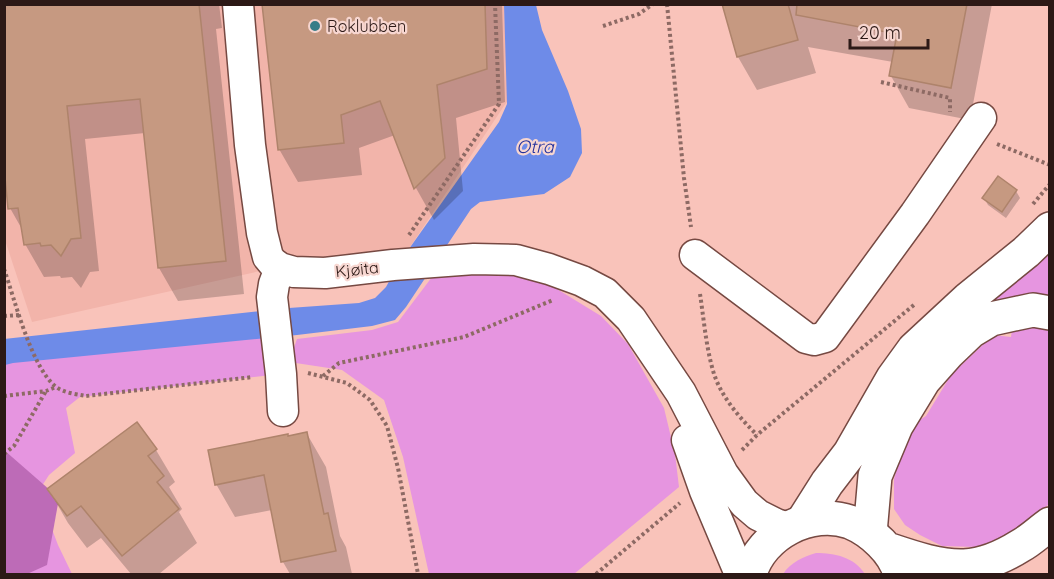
<svg xmlns="http://www.w3.org/2000/svg" width="1054" height="579" font-family="Quicksand,sans-serif">
<rect width="100%" height="100%" fill="#f9c3ba"/>
<path fill="#f2b4aa" d="M 4,5 L 504,5 L 508,100 L 402,259 L 269,269 L 32,322 L 5,240 Z"/>
<path fill="#e695e0" d="M 1049,246 L 1049,301 L 1028,298 L 894,394 Z
M 496,273 L 539,278 L 601,316 L 628,344 L 664,408 L 675,454 L 679,487 L 574,574 L 429,574 L 403,457 L 384,400 L 342,370 L 289,362 L 297,339 L 372,330 L 398,322 L 432,277 L 447,277 Z
M 1015,325 L 1049,327 L 1049,504 L 1013,534 L 977,547 L 942,546 L 920,535 L 905,525 L 894,509 L 894,479 L 903,447 L 912,425 L 926,416 L 951,375 L 993,335 L 1011,337 L 1012,329 Z
M 276,335 L 281,374 L 80,397 L 66,408 L 75,453 L 49,475 L 38,492 L 58,545 L 72,574 L 5,574 L 4,363 Z
M 816,553 C 835,553 854,557 865,574 L 783,574 C 791,562 803,557 816,553 Z"/>
<path fill="#bd6bb7" d="M 4,450 L 59,498 L 47,565 L 27,574 L 5,574 Z"/>
<path fill="#6e8be8" d="M 504,5 L 536,5 L 542,30 L 568,91 L 581,129 L 582,153 L 570,177 L 544,194 L 480,202 L 471,209 L 406,307 L 395,320 L 372,326 L 297,335 L 13,363 L 5,365 L 4,339 L 289,308 L 359,303 L 375,298 L 386,287 L 399,263 L 499,122 L 507,104 Z"/>
<path fill="#0003" d="M 4,4 L 219,4 L 222,28 L 216,29 L 244,294 L 178,301 L 159,268 L 145,133 L 85,139 L 99,271 L 90,272 L 81,288 L 72,277 L 61,278 L 60,276 L 44,277 L 25,244 L 23,231 L 10,208 Z
M 353,4 L 502,4 L 505,102 L 456,118 L 463,191 L 434,220 L 416,188 L 395,135 L 359,148 L 362,175 L 298,182 L 279,149 Z
M 723,4 L 992,4 L 970,120 L 909,108 L 891,76 L 893,62 L 808,47 L 816,73 L 757,90 L 738,57 Z
M 1016,191 L 1020,198 L 1006,218 L 988,205 L 984,198 Z
M 307,434 L 326,467 L 340,536 L 346,547 L 352,574 L 290,574 L 283,562 L 272,510 L 235,517 L 216,484 L 288,437 Z
M 156,450 L 175,482 L 169,487 L 182,509 L 179,512 L 197,543 L 159,574 L 131,574 L 101,538 L 87,548 L 68,523 L 49,490 Z"/>
<path fill="#c69981" stroke="#ae836b" stroke-width="1.5" d="M 4,4 L 199,4 L 226,261 L 158,268 L 140,99 L 67,106 L 81,238 L 71,239 L 61,256 L 51,245 L 41,246 L 40,243 L 24,245 L 18,208 L 8,209 L 4,167 Z
M 262,4 L 485,4 L 487,69 L 437,85 L 445,158 L 414,189 L 380,101 L 341,115 L 344,143 L 278,150 Z
M 722,4 L 788,4 L 798,40 L 737,57 Z
M 797,4 L 967,4 L 951,88 L 889,76 L 897,34 L 796,15 Z
M 998,176 L 1017,190 L 1002,212 L 982,198 Z
M 137,422 L 157,449 L 148,456 L 164,476 L 157,482 L 179,509 L 122,556 L 81,506 L 67,516 L 47,489 Z
M 307,432 L 324,514 L 328,513 L 336,551 L 281,562 L 264,475 L 215,485 L 208,450 L 288,434 L 288,436 Z"/>
<g fill="none" stroke-linecap="round" stroke-linejoin="round">
<g stroke="#764942" stroke-width="33">
<path id="minor" d="M 238,4 L 250,145 L 262,233 L 268,257 L 273,263 L 280,268 L 294,272 L 325,273 L 393,265 L 474,259 L 516,260 L 549,269 L 582,281 L 605,293 L 631,319 L 681,393 L 723,474 L 744,503 L 758,515 L 776,524 L 789,528
M 695,255 L 806,338 L 814,340 L 825,337 L 915,214 L 981,118
M 280,268 L 274,284 L 272,297 L 281,374 L 283,411
M 687,440 L 705,491 L 740,574"/>
</g>
<g stroke="#764942" stroke-width="36">
<path id="major" d="M 887,549 C 911,557 939,567 964,566 C 983,565 1004,556 1020,546 C 1031,540 1040,531 1050,524
M 750,574 C 761,534 811,508 850,522 C 862,527 872,534 881,543 C 890,552 897,562 900,574"/>
</g>
<g stroke="#764942" stroke-width="36">
<path id="highway" d="M 803,521 L 827,483 L 850,453 L 893,378 L 914,349 L 968,299 L 1026,252 L 1050,229
M 870,533 L 875,476 L 896,426 L 924,380 L 948,353 L 971,331 L 991,319 L 1033,310 L 1050,313"/>
</g>
<path stroke="#8d6a64" stroke-width="4" stroke-dasharray="3 3" stroke-linecap="butt" d="M 667,4 L 684,178 L 691,227
M 603,26 L 639,14 L 653,4
M 881,82 L 950,98 L 950,112
M 997,144 L 1050,165
M 1033,204 L 1050,184
M 409,235 L 499,104 L 495,4
M 4,269 C 15,300 31,366 55,386 C 63,393 76,394 86,396 L 253,377
M 700,294 C 704,320 706,348 714,374 C 722,398 740,418 757,435
M 4,316 L 20,315
M 308,373 L 347,383 L 370,400 L 387,426 L 398,468 L 418,574
M 323,376 L 339,363 L 464,337 L 553,300
M 4,396 L 46,391 L 56,387
M 742,450 L 757,435 L 915,304
M 4,454 L 14,446 L 46,391
M 596,574 L 680,503"/>
<use href="#minor" stroke="#fff" stroke-width="30"/>
<use href="#major" stroke="#fff" stroke-width="33"/>
<use href="#highway" stroke="#fff" stroke-width="33"/>
</g>
<circle fill="#367d88" stroke="#f7d6d0" stroke-width="2" cx="315" cy="26" r="6"/>
<g text-anchor="middle" stroke-width="4.5" stroke-linejoin="round" paint-order="stroke">
<g font-size="16" fill="#2c1916" stroke="#f7d6d0" text-anchor="start">
<text x="327" y="32">Roklubben</text>
</g>
<g font-size="16" fill="#2c1916" stroke="#f7d6d0">
<text transform="translate(357 269) rotate(-6)" y="6">Kjøita</text>
</g>
<g font-size="18" font-style="italic" fill="#212f9b" stroke="#f7d6d0">
<text x="535" y="153">Otra</text>
</g>
</g>
<rect width="1054" height="579" fill="none" stroke="#2c1916" stroke-width="12"/>
<path d="M850 39v9h78v-9" fill="none" stroke="#2c1916" stroke-width="3"/>
<text x="859" y="39" font-size="18" fill="#2c1916" stroke="#f7d6d0" stroke-width="4.5" paint-order="stroke">20 m</text>
</svg>
